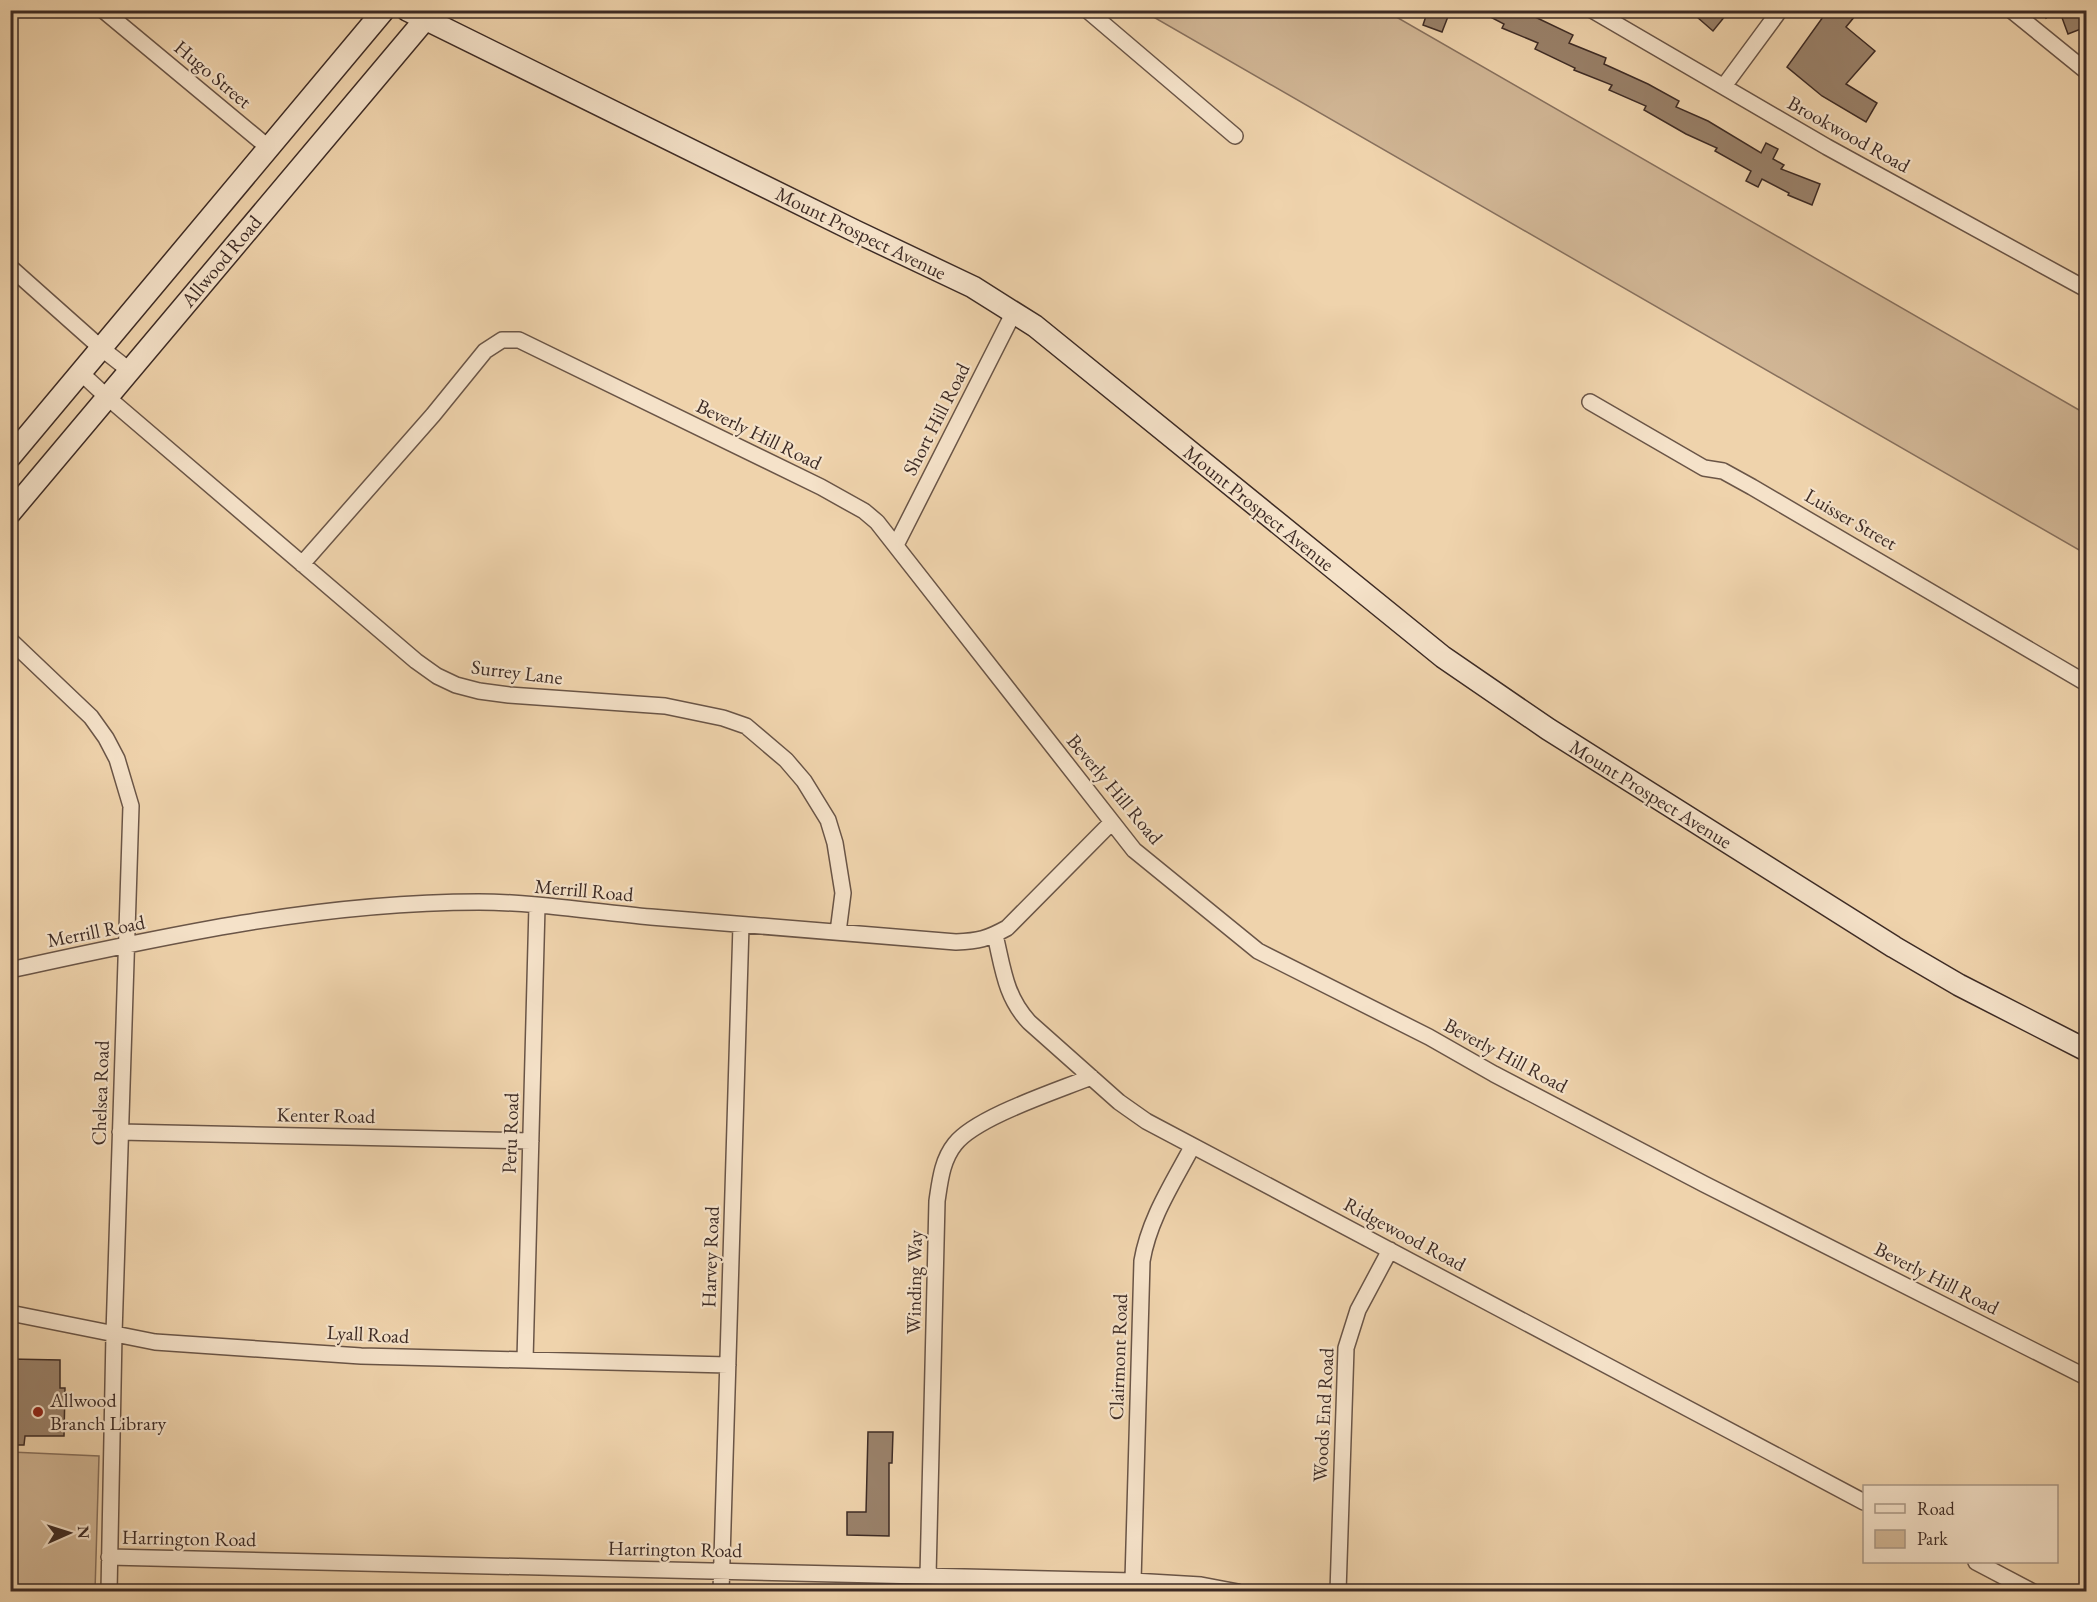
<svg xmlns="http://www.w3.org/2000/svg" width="2097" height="1602" font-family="'EB Garamond',serif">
<rect width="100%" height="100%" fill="#efd3ac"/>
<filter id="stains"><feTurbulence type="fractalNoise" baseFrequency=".00333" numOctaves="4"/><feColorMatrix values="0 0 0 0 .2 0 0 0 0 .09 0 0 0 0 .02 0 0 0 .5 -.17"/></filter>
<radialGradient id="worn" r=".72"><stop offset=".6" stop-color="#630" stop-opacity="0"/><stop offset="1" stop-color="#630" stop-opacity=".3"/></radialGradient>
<path fill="#d1b695" stroke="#87705d" stroke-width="1.5" d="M 1143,11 L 1386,11 L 2086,414 L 2086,554 Z
M 11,1452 L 99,1456 L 95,1591 L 11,1591 Z"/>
<path fill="#9a826b" stroke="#3d2b25" stroke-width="1.5" d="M 1428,10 L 1440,10 L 1449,14 L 1442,32 L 1423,25 Z
M 1477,10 L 1521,10 L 1533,16 L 1573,35 L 1569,43 L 1606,58 L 1604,64 L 1648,84 L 1679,101 L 1676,107 L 1708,121 L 1761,153 L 1766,143 L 1778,149 L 1773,159 L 1784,165 L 1781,169 L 1820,184 L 1812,205 L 1788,195 L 1789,193 L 1762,179 L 1758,187 L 1746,181 L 1751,171 L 1715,151 L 1717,148 L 1686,134 L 1644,110 L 1646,106 L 1609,90 L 1612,85 L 1574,70 L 1575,68 L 1535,49 L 1538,43 L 1502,28 L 1504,24 Z
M 1689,10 L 1730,10 L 1713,31 Z
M 1828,10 L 1860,10 L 1846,27 L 1875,51 L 1846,84 L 1877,103 L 1866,122 L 1822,96 L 1787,67 Z
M 2072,10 L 2086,10 L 2086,27 L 2068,34 L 2061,15 Z
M 10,1359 L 60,1360 L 60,1388 L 65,1388 L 64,1436 L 25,1436 L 24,1445 L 10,1445 Z
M 868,1432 L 893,1432 L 892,1463 L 889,1463 L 889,1536 L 847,1535 L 847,1512 L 866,1512 Z"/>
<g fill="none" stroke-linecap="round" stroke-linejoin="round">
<g stroke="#6a5547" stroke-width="18">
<path id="street" d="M 103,10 L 269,148
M 1087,10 L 1235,136
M 1592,10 L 1827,147 L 2086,289
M 2011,10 L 2086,71
M 1724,86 L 1780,10
M 10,267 L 101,348 L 129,370
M 81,373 L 107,397 L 416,661 L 437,676 L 456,685 L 479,691 L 509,695 L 665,706 L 723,718 L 746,726 L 786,760 L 804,781 L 828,820 L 835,843 L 843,893 L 838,932
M 1590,402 L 1704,468 L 1723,471 L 1752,487 L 2086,683
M 896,545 L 1014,312
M 302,564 L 433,415 L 485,351 L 502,340 L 519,340 L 821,487 L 864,511 L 877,522 L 1134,850 L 1258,951 L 1429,1037 L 1494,1074 L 1704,1184 L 2086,1377
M 10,640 L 91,717 L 106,738 L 117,759 L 131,806 L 114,1334 L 109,1592
M 995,935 C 1003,968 1005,996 1029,1022 L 1119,1102 L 1146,1121 L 1864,1502
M 10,970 C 164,936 320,902 479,902 C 534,902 595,912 651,917 C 752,926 854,934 956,942 C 979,941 987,939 1007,928 L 1112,822
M 120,1132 L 531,1141
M 10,1313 L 155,1342 L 361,1356 L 728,1365
M 525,1360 L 537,906
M 109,1557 L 1133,1581 L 1201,1585 L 1238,1592
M 1976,1562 L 2033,1592
M 928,1576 L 937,1201 C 940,1181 942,1160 955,1144 C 976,1117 1057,1091 1091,1077
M 1133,1581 L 1142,1261 C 1149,1219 1173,1183 1192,1147
M 721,1592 L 741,925
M 1338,1592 L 1346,1348 L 1358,1310 L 1390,1250"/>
</g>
<g stroke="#3d2b25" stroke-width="24">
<path id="secondary" d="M 407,10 L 855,231 L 973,287 L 1035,326 L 1443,657 L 1548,729 L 1894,947 L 1959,985 L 2086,1050
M 10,457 L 384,10
M 10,513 L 433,10"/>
</g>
<path stroke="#3d2b25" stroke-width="3" stroke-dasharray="1.5 3" stroke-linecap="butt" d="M 2045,18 L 2059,10"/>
<use href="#street" stroke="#f5e2c9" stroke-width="15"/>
<use href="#secondary" stroke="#f5e2c9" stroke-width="21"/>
</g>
<circle fill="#8f2418" stroke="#f5e2c9" stroke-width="2" cx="38" cy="1412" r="6"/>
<g text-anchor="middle" stroke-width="4.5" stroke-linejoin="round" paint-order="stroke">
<g font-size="20" fill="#3d2b25" stroke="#f5e2c9">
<text transform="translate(213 74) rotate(40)" y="7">Hugo Street</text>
<text transform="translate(1849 134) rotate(29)" y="7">Brookwood Road</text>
<text transform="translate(861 233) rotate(26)" y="7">Mount Prospect Avenue</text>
<text transform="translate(221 261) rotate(-50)" y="7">Allwood Road</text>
<text transform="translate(936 419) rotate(-63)" y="7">Short Hill Road</text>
<text transform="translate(759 434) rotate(26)" y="7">Beverly Hill Road</text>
<text transform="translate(1259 508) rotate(39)" y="7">Mount Prospect Avenue</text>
<text transform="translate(1851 519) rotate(30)" y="7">Luisser Street</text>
<text transform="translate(517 672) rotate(7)" y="7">Surrey Lane</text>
<text transform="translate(1115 789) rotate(50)" y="7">Beverly Hill Road</text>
<text transform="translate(1651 794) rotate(32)" y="7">Mount Prospect Avenue</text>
<text transform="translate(584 890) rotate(5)" y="7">Merrill Road</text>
<text transform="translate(96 931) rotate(-11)" y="7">Merrill Road</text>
<text transform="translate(1506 1055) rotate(28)" y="7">Beverly Hill Road</text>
<text transform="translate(100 1093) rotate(-88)" y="7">Chelsea Road</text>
<text transform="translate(326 1115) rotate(1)" y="7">Kenter Road</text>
<text transform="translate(510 1133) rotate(-88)" y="7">Peru Road</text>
<text transform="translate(1405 1234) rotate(28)" y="7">Ridgewood Road</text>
<text transform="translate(710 1257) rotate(-88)" y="7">Harvey Road</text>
<text transform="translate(1937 1278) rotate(27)" y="7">Beverly Hill Road</text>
<text transform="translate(914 1282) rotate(-89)" y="7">Winding Way</text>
<text transform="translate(368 1334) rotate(3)" y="7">Lyall Road</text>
<text transform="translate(1118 1357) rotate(-88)" y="7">Clairmont Road</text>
<text transform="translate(1323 1415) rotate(-87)" y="7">Woods End Road</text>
<text transform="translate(189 1538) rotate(1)" y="7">Harrington Road</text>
<text transform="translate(675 1549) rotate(1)" y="7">Harrington Road</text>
</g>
<g font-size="20" fill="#3d2b25" stroke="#f5e2c9" text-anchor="start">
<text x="50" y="1407">Allwood<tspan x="50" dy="23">Branch Library</tspan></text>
</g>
</g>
<rect width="2097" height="1602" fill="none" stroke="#efd3ac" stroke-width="36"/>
<rect x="12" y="12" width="2073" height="1578" fill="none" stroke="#3d2b25" stroke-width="3"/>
<rect x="18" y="18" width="2061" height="1566" fill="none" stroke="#3d2b25" stroke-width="1.5"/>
<rect x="1863" y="1485" width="195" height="78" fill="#f5e2c9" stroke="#ab9987" stroke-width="1.5"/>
<rect x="1875" y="1504" width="30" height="9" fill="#f5e2c9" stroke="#ab9987" stroke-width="1.5"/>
<text x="1917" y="1515" font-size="18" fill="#3d2b25">Road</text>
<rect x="1875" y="1530" width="30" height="18" fill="#d1b695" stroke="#ab9987" stroke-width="1.5"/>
<text x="1917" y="1545" font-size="18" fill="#3d2b25">Park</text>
<g transform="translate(69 1533) rotate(87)" stroke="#f5e2c9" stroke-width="4.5" paint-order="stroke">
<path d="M0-4.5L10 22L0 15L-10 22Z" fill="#3d2b25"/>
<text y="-9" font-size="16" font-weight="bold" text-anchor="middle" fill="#3d2b25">N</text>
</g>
<rect width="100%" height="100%" filter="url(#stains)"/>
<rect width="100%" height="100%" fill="url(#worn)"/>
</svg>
